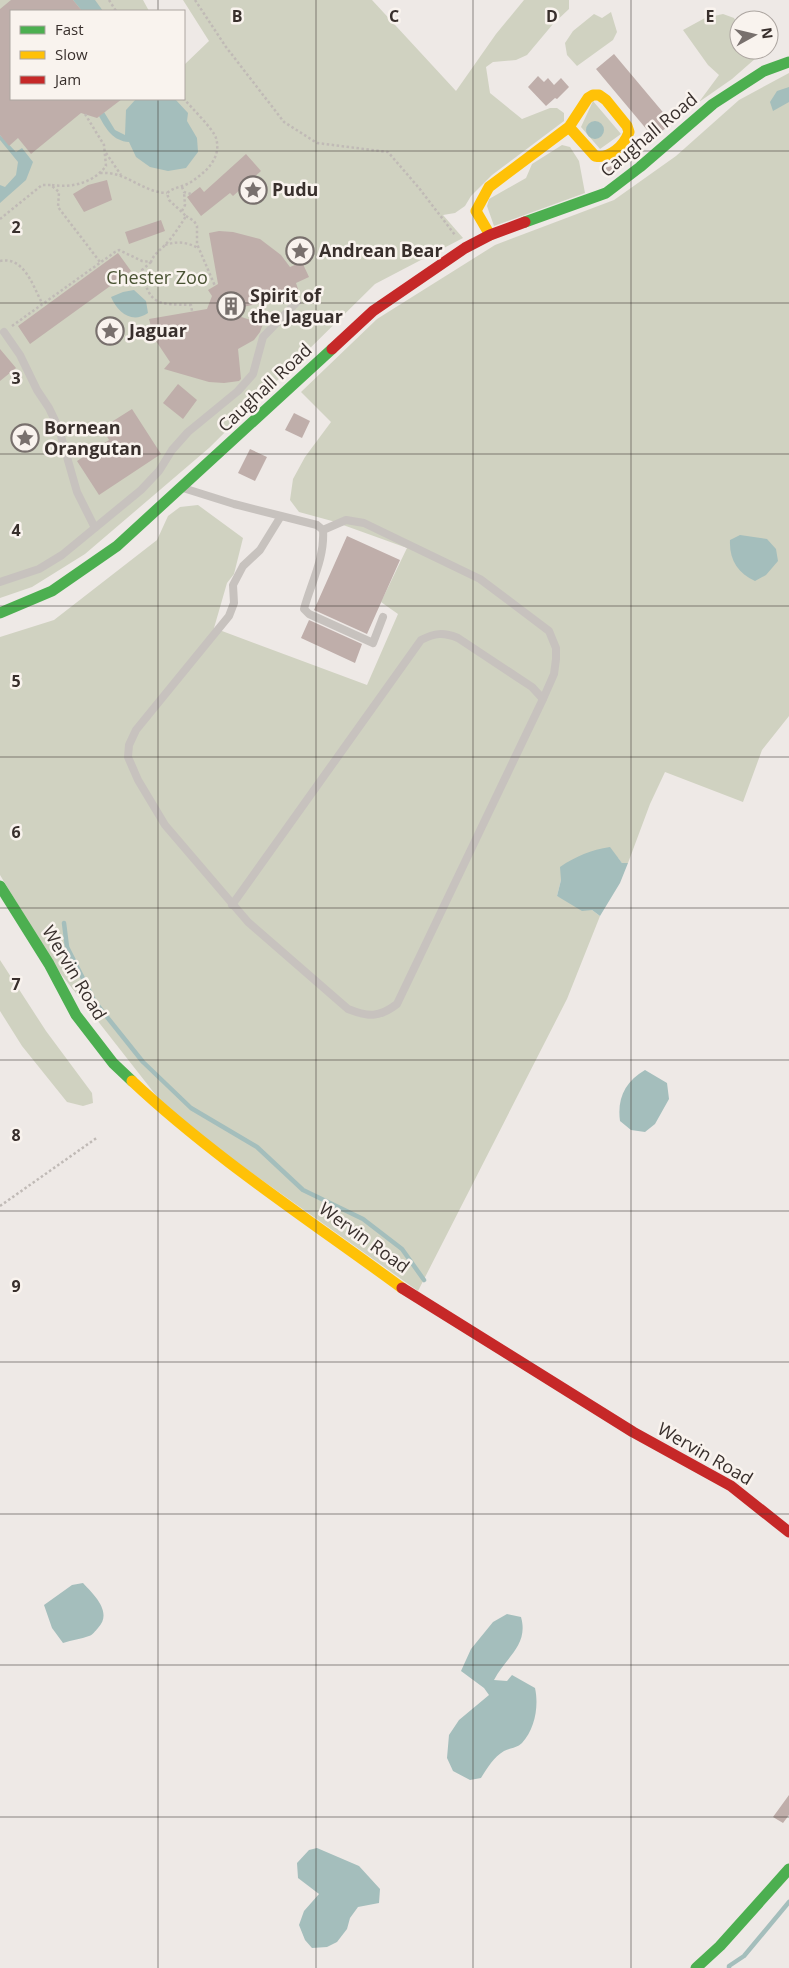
<svg xmlns="http://www.w3.org/2000/svg" width="789" height="1968" font-family="'Open Sans',sans-serif">
<rect width="100%" height="100%" fill="#eee9e6"/>
<path fill="#d0d2c1" d="M 0,0 L 143,0 L 149,11 L 11,11 L 11,99 L 184,99 L 184,65 L 209,41 L 183,0 L 372,0 L 456,91 L 496,34 L 524,0 L 569,0 L 569,9 L 553,24 L 527,55 L 516,60 L 493,62 L 486,67 L 490,93 L 522,119 L 550,108 L 557,108 L 564,113 L 564,121 L 492,175 L 471,196 L 465,206 L 455,213 L 443,215 L 463,238 L 375,284 L 209,448 L 85,554 L 32,587 L 0,598 Z
M 611,12 L 617,32 L 613,40 L 577,66 L 567,55 L 565,43 L 573,31 L 594,14 L 602,18 Z
M 723,14 L 734,18 L 739,27 L 739,50 L 751,50 L 756,58 L 732,79 L 699,102 L 719,75 L 708,65 L 683,30 L 705,18 Z
M 789,73 L 789,716 L 762,750 L 743,802 L 665,772 L 650,804 L 628,863 L 622,863 L 618,858 L 561,880 L 557,896 L 592,910 L 600,916 L 567,999 L 418,1291 L 173,1117 L 57,969 L 0,875 L 0,637 L 54,620 L 157,540 L 168,516 L 180,507 L 198,505 L 243,538 L 234,574 L 227,583 L 214,628 L 367,685 L 398,614 L 381,602 L 407,548 L 332,521 L 299,512 L 290,500 L 293,479 L 305,457 L 331,422 L 301,392 L 377,319 L 495,245 L 614,200 L 676,156 L 739,100 Z
M 593,101 L 621,134 L 600,149 L 581,127 Z
M 562,145 L 570,147 L 579,161 L 585,193 L 494,226 L 487,206 L 489,199 L 526,178 L 532,164 Z
M 0,960 L 46,1031 L 92,1093 L 93,1103 L 83,1106 L 67,1102 L 22,1046 L 0,1011 Z"/>
<path fill="#a4bebc" d="M 73,0 L 95,0 L 103,11 L 82,11 Z
M 789,87 L 789,102 L 773,111 L 770,102 L 777,91 Z
M 136,99 L 175,99 L 188,113 L 187,121 L 197,138 L 198,152 L 186,168 L 168,171 L 150,167 L 136,157 L 129,142 C 113,141 106,129 99,116 L 104,112 L 115,130 L 125,135 L 126,110 Z
M586 130a9 9 0 1 1 18 0a9 9 0 1 1-18 0Z
M 0,135 L 16,152 L 22,148 L 33,162 L 26,180 L 0,203 L 0,185 L 5,187 L 16,175 L 18,162 L 0,140 Z
M 134,290 L 146,301 L 148,313 C 132,324 118,313 111,297 L 123,292 Z
M 740,535 L 767,539 L 776,549 L 778,561 L 766,575 L 755,581 C 738,573 729,560 730,540 Z
M 610,847 L 622,863 L 628,863 L 620,883 L 600,916 L 592,910 L 582,911 L 557,896 L 561,880 L 560,867 C 576,856 591,850 610,847 Z
M 645,1070 L 667,1083 L 669,1099 L 655,1124 L 645,1132 L 631,1130 L 620,1121 C 617,1098 625,1082 645,1070 Z
M 83,1583 C 94,1595 113,1612 98,1628 C 95,1631 93,1635 89,1636 C 81,1639 72,1640 63,1643 L 52,1628 L 44,1605 L 72,1585 Z
M 507,1614 L 521,1617 C 529,1645 506,1657 494,1680 L 507,1681 L 512,1675 L 535,1688 C 539,1706 535,1729 522,1743 C 517,1748 510,1748 504,1751 C 494,1757 487,1768 481,1778 L 470,1780 L 453,1771 L 447,1758 L 449,1735 L 459,1720 L 489,1695 L 484,1688 L 461,1671 L 471,1649 L 493,1622 Z
M 317,1848 L 359,1866 L 380,1889 L 379,1903 L 358,1907 L 350,1918 L 347,1929 L 337,1942 L 327,1947 L 312,1948 L 305,1940 L 299,1925 L 304,1911 L 319,1894 L 298,1878 L 297,1863 L 309,1850 Z"/>
<g fill="none" stroke-linecap="round" stroke-linejoin="round">
<path stroke="#a4bebc" stroke-width="4.5" d="M 64,923 L 67,947 L 95,1002 L 143,1062 L 191,1108 L 257,1147 L 303,1190 L 363,1219 L 402,1249 L 424,1280
M 729,1968 L 729,1966 L 744,1956 L 789,1902"/>
</g>
<path fill="#bfaeaa" d="M 11,0 L 73,0 L 82,11 L 11,11 L 11,99 L 122,99 L 97,118 L 81,113 L 31,154 L 18,138 L 9,146 L 0,135 L 0,9 Z
M 614,54 L 672,123 L 607,176 L 601,169 L 615,165 L 624,160 L 635,148 L 641,137 L 648,131 L 596,69 Z
M 538,76 L 544,82 L 548,78 L 554,85 L 561,78 L 569,87 L 557,99 L 555,98 L 546,106 L 528,87 Z
M 246,154 L 261,171 L 233,196 L 230,193 L 201,216 L 187,197 L 200,187 L 204,192 Z
M 107,180 L 112,200 L 84,212 L 73,194 L 88,185 Z
M 161,220 L 165,231 L 129,244 L 125,232 Z
M 219,231 L 233,232 L 260,239 L 281,255 L 290,267 L 302,262 L 309,277 L 296,283 L 300,295 L 223,311 L 263,324 L 260,332 L 254,340 L 238,349 L 241,379 L 239,381 L 224,383 L 209,382 L 164,369 L 170,362 L 154,338 L 149,319 L 207,309 L 212,296 L 208,290 L 218,284 L 209,233 Z
M 118,253 L 131,271 L 30,344 L 18,326 Z
M 0,349 L 16,368 L 0,381 Z
M 178,384 L 197,400 L 183,419 L 163,403 Z
M 132,409 L 161,454 L 99,495 L 77,461 L 109,440 L 102,428 Z
M 294,413 L 310,421 L 302,438 L 285,430 Z
M 250,449 L 267,457 L 255,481 L 238,473 Z
M 347,536 L 400,560 L 367,634 L 314,610 Z
M 309,620 L 362,644 L 355,663 L 301,638 Z
M 789,1795 L 789,1815 L 783,1823 L 773,1817 Z"/>
<g fill="none" stroke-linecap="round" stroke-linejoin="round">
<path stroke="#c0bab6" stroke-width="2.5" stroke-dasharray="2.5 2.5" stroke-linecap="butt" d="M 109,0 L 116,11
M 195,0 L 226,47 L 284,122 L 317,143 L 388,152 L 419,188 L 455,235
M 106,153 L 121,175
M 100,173 C 127,171 141,192 167,193
M 52,185 C 72,188 93,183 106,166 L 104,145 L 85,114
M 182,187 L 184,192 L 191,194
M 182,211 L 185,205 L 184,192
M 186,216 L 194,221 L 197,226 L 197,244 L 215,286
M 0,219 L 42,185 L 51,185 L 59,192 L 58,207 L 100,262
M 165,245 C 177,241 187,242 198,248
M 0,261 C 24,256 33,286 42,303
M 151,262 L 142,270 C 149,306 158,304 191,305 L 192,311
M 12,326 L 115,252 L 119,250 L 142,261 L 151,262 C 154,254 158,252 164,246 C 172,238 180,226 186,216 L 169,200 L 167,193 C 174,187 183,187 191,182 C 206,172 222,158 216,138 C 214,130 190,106 184,99
M 0,1206 L 98,1137"/>
<path stroke="#c7c2be" stroke-width="8" d="M 4,332 L 20,355 L 37,390 L 49,408 L 59,429 L 77,492 L 95,528
M 183,488 L 234,504 L 317,525 L 323,530 C 325,558 311,583 304,609 L 309,614 L 373,643 L 383,617
M 281,516 L 260,550 L 243,566 L 233,585 L 234,603 L 229,616 L 136,730 L 129,745 L 128,757 L 138,780 L 165,825 L 248,922 L 348,1009 C 368,1017 379,1018 397,1004 L 543,699 L 554,674 L 556,659 L 556,648 L 549,631 L 480,579 L 364,523 L 346,520 L 323,530
M 0,582 L 39,569 L 62,555 L 141,490 L 159,471 L 172,450 L 188,432 L 238,391 L 253,374 L 263,337 L 297,302
M 232,905 L 421,640 C 435,633 443,632 458,638 L 532,687 L 543,699"/>
<path stroke="#4caf50" stroke-width="11" d="M 525,222 L 606,193 L 640,167 L 713,104 L 764,71 L 789,62
M 0,613 L 52,591 L 117,546 L 332,349
M 0,886 L 49,964 L 76,1015 L 113,1063 L 132,1081
M 696,1968 L 720,1946 L 789,1869"/>
<path stroke="#ffc107" stroke-width="11" d="M 490,235 L 476,211 L 489,187 L 569,127 L 588,98 L 593,95 L 599,95 L 606,100 L 627,126 L 629,132 C 624,146 610,159 595,156 L 569,127
M 132,1081 C 214,1158 311,1221 402,1288"/>
<path stroke="#c62828" stroke-width="11" d="M 332,349 L 373,311 L 465,248 L 490,235 L 525,222
M 402,1288 L 633,1432 L 731,1486 L 789,1532"/>
</g>
<path fill="none" stroke="#382f2c" stroke-width="1" stroke-opacity="0.55" d="M 158,0 L 158,11M 316,0 L 316,1968M 473,0 L 473,1968M 631,0 L 631,1968M 158,99 L 158,1968M 0,151 L 789,151M 0,303 L 789,303M 0,454 L 789,454M 0,606 L 789,606M 0,757 L 789,757M 0,908 L 789,908M 0,1060 L 789,1060M 0,1211 L 789,1211M 0,1362 L 789,1362M 0,1514 L 789,1514M 0,1665 L 789,1665M 0,1817 L 789,1817"/>
<defs>
<g id="sight-ring" transform="scale(1.4375)"><circle r="9.5" fill="#f9f3ee" stroke="#78706d" stroke-width="1.5"/><path d="M0-6L1.8-2.2L6-1.7L2.9 1.2L3.7 5.4L0 3.3L-3.7 5.4L-2.9 1.2L-6-1.7L-1.8-2.2Z" fill="#78706d"/></g>
<g id="building-ring" transform="scale(1.4375)"><circle r="9.5" fill="#f9f3ee" stroke="#78706d" stroke-width="1.5"/><path d="M-4-6H4V6H1V3H-1V6H-4ZM-2.5-4.3h1.7v1.8h-1.7ZM.8-4.3h1.7v1.8H.8ZM-2.5-1h1.7V.8h-1.7ZM.8-1h1.7V.8H.8Z" fill="#78706d"/></g>
</defs>
<g fill-rule="evenodd">
<use href="#sight-ring" x="253" y="190"/>
<use href="#sight-ring" x="300" y="251"/>
<use href="#building-ring" x="231" y="306"/>
<use href="#sight-ring" x="110" y="331"/>
<use href="#sight-ring" x="25" y="438"/>
</g>
<g text-anchor="middle" stroke-width="5" stroke-linejoin="round" paint-order="stroke">
<g font-size="18" fill="#382f2c" stroke="#f9f3ee">
<text transform="translate(649 135) rotate(-40)" y="6">Caughall Road</text>
<text transform="translate(265 388) rotate(-43)" y="6">Caughall Road</text>
<text transform="translate(74 973) rotate(59)" y="6">Wervin Road</text>
<text transform="translate(364 1238) rotate(36)" y="6">Wervin Road</text>
<text transform="translate(705 1454) rotate(30)" y="6">Wervin Road</text>
</g>
<g font-size="18" font-weight="bold" fill="#382f2c" stroke="#f9f3ee" text-anchor="start">
<text x="272" y="196">Pudu</text>
<text x="319" y="257">Andrean Bear</text>
<text x="250" y="302">Spirit of<tspan x="250" dy="21">the Jaguar</tspan></text>
<text x="129" y="337">Jaguar</text>
<text x="44" y="434">Bornean<tspan x="44" dy="21">Orangutan</tspan></text>
</g>
<g font-size="18" fill="#495333" stroke="#f9f3ee">
<text x="157" y="284">Chester Zoo</text>
</g>
</g>
<g font-size="16" text-anchor="middle" font-weight="bold" fill="#382f2c" stroke="#f9f3ee" stroke-width="5" stroke-linejoin="round" paint-order="stroke">
<text x="237" y="22">B</text>
<text x="394" y="22">C</text>
<text x="552" y="22">D</text>
<text x="710" y="22">E</text>
<text x="16" y="233">2</text>
<text x="16" y="384">3</text>
<text x="16" y="536">4</text>
<text x="16" y="687">5</text>
<text x="16" y="838">6</text>
<text x="16" y="990">7</text>
<text x="16" y="1141">8</text>
<text x="16" y="1292">9</text>
</g>
<rect x="10" y="10" width="175" height="90" fill="#f9f3ee" stroke="#aca5a0"/>
<rect x="20" y="26" width="25" height="8" fill="#4caf50" stroke="#aca5a0"/>
<text x="55" y="35" font-size="15" fill="#382f2c">Fast</text>
<rect x="20" y="51" width="25" height="8" fill="#ffc107" stroke="#aca5a0"/>
<text x="55" y="60" font-size="15" fill="#382f2c">Slow</text>
<rect x="20" y="76" width="25" height="8" fill="#c62828" stroke="#aca5a0"/>
<text x="55" y="85" font-size="15" fill="#382f2c">Jam</text>
<g transform="translate(754 35) rotate(82)"><circle r="24" fill="#f9f3ee" stroke="#aca5a0"/>
<path d="M0-4L9 19L0 12L-9 19Z" fill="#78706d"/>
<text y="-8" font-size="14" font-weight="bold" text-anchor="middle" fill="#382f2c">N</text>
</g>
</svg>
